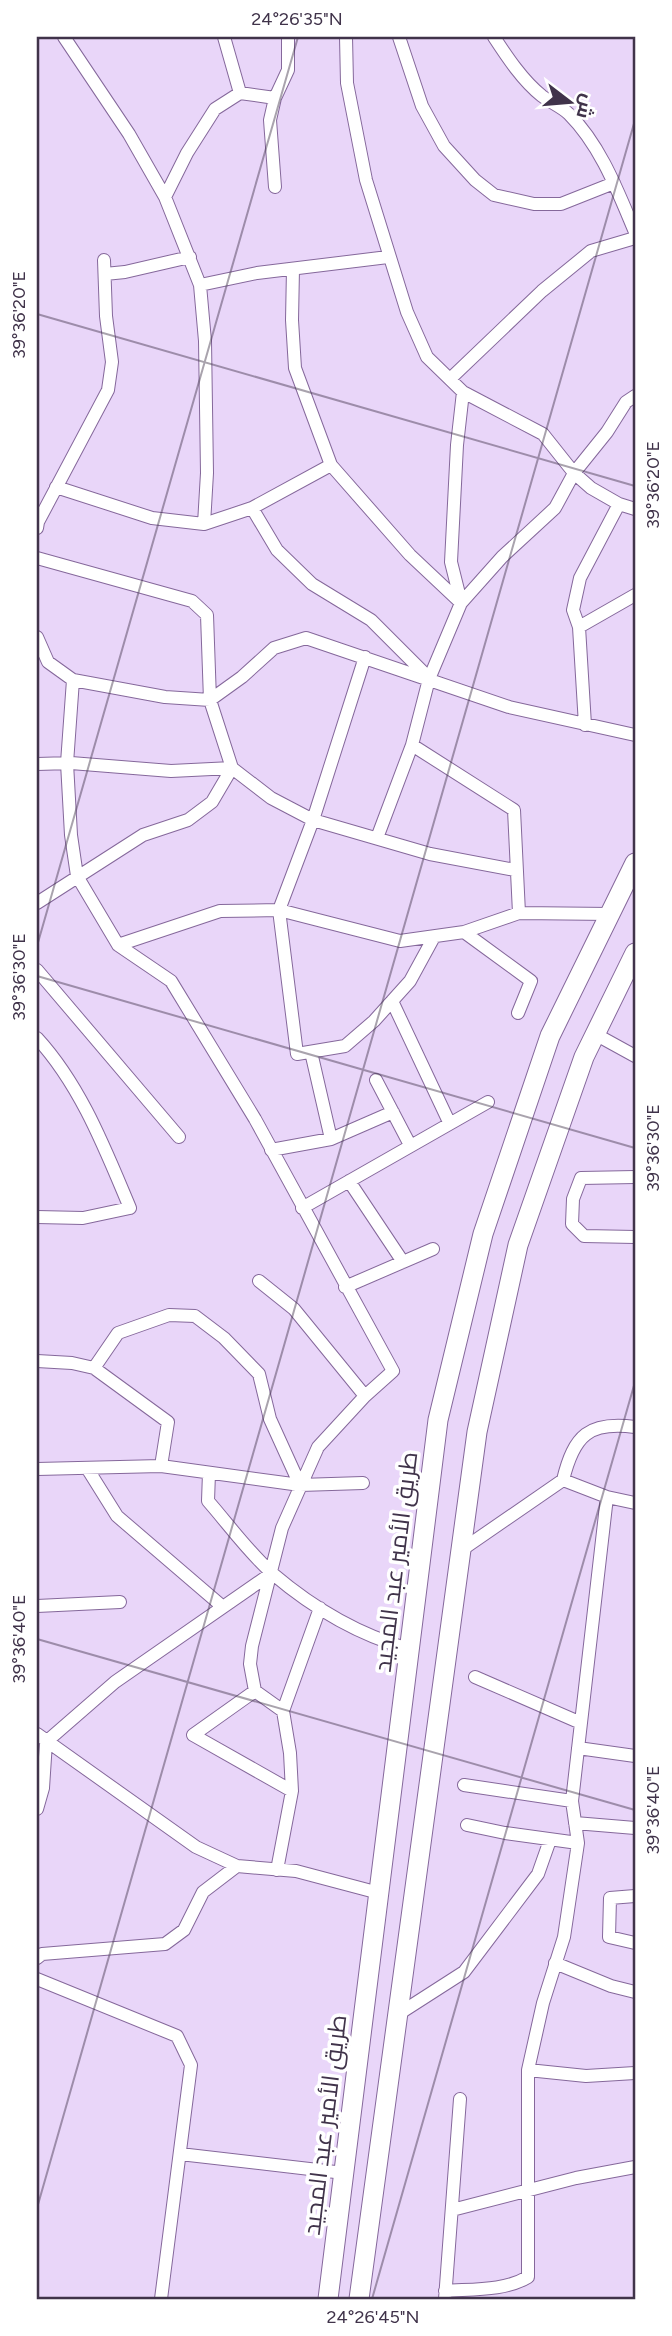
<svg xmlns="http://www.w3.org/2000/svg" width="672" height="2336" font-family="Figtree,Cairo,sans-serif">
<rect width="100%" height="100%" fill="#e9d6f9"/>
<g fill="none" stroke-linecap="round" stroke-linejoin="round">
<g stroke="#85689b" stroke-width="14">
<path id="minor" d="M 64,37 L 129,134 L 165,197 L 200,285 L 205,341 L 207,473 L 204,524
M 224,37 L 240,93
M 346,37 L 347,83 L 366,180 L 407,312 L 427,357 L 463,392 L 543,434 L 574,473 L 591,488 L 619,504 L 635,509
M 399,37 L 422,106 L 444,146 L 475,180 L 494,195 L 534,204 L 561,204 L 614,183
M 494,37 C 507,57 523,81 542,96 C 550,102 562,107 569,114 C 601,146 618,192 635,232
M 275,187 L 270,120 L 275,98 L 288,70 L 288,37
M 165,197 L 187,153 L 215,109 L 240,93 L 275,98
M 293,269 L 292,320 L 295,368 L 331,465 L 410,555 L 461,603
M 105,274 L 125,272 L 190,257
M 200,285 L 257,273 L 388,257
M 450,379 L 542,291 L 591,251 L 635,238
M 56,487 L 152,518 L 204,524 L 252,508 L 331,465
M 252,508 L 277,550 L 312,584 L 371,620 L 428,677
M 37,528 L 38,522 L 108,390 L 112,362 L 106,316 L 104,260
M 37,558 L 192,601 L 207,615 L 210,700 L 232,768 L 271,798 L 313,820 L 430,854 L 515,870
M 461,602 L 451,562 L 457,445 L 463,392
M 579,627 L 573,610 L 580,578 L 619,504
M 37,637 L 48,662 L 73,680 L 165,697 L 210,700 L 242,677 L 274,648 L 306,638 L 509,707 L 635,735
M 365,657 L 313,820 L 279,910 L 297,1054 L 345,1046 L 374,1021 L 410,981 L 434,937
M 73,680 L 67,763 L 71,835 L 77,876 L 118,945 L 171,981 L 255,1119 L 393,1371 L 365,1396 L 318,1447 L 282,1528 L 252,1646 L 250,1664 L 255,1691
M 585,725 L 579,627 L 635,595
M 37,764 L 71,763 L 171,771 L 232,768
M 377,838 L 412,745 L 429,679 L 461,603 L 502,557 L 555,508 L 574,473 L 607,432 L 626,402 L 635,396
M 37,903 L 143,835 L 188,820 L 212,802 L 232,768
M 519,913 L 610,914
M 464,932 L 531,981 L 518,1013
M 118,945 L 220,911 L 279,910 L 400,941 L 464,932 L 519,913 L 514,810 L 412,745
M 37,970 L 179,1137
M 392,1001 L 449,1122
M 595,1034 L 635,1056
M 37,1038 C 81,1086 105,1149 130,1208 L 83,1218 L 37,1217
M 311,1052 L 331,1139
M 376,1080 L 410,1145
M 271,1150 L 331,1139 L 393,1112
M 635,1177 L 581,1178 L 573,1199 L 572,1224 L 584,1236 L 635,1237
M 349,1181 L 403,1262
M 302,1208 L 488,1102
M 259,1281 L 294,1309 L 365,1396
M 345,1287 L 433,1249
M 37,1361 L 72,1363 L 94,1368 L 168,1422 L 161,1466
M 94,1368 L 118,1333 L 169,1315 L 195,1316 L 224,1338 L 259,1374 L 270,1419 L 300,1485
M 87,1468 L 117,1516 L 223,1607
M 37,1469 L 161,1466 L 300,1485 L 363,1483
M 209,1473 L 208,1501 C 229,1525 249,1553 273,1574 C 313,1608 359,1635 409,1649
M 563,1480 C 574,1435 589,1421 635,1427
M 460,1551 L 563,1480 L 607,1497 L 635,1503
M 37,1606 L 120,1602
M 475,1677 L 581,1723
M 283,1711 L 255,1691 L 193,1735 L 292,1791
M 37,1734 L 196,1847 L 237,1866 L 296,1871 L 379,1893
M 578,1748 L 635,1756
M 464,1785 L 572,1801
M 37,1809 L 43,1788 L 46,1742 L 115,1682 L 272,1573
M 575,1823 L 635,1828
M 467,1825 L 505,1833 L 578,1843
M 277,1870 L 292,1791 L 290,1753 L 283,1711 L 320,1608
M 635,1896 L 610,1898 L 609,1937 L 635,1943
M 37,1958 L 42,1954 L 165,1944 L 184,1930 L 203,1892 L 237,1866
M 555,1963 L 611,1986 L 635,1992
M 37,1979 L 177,2036 L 191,2065 L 161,2299
M 397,2015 L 464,1972 L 538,1874 L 550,1840
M 528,2070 L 586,2076 L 635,2073
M 180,2154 L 344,2173
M 452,2210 L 576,2178 L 635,2167
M 445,2291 C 472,2289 505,2291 528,2277 L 528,2070 L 543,2003 L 564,1937 L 578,1843 L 572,1801 L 607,1497
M 445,2299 L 460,2099"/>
</g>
<g stroke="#85689b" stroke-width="21">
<path id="secondary" d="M 328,2299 L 438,1420 L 483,1234 L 550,1036 L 635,863
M 359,2299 L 477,1432 L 518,1245 L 584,1057 L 635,953"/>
</g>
<use href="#minor" stroke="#fff" stroke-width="12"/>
<use href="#secondary" stroke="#fff" stroke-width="19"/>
</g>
<path fill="none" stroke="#40334a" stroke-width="2" stroke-opacity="0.45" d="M 37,314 L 635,486M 37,946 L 298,37M 37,976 L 635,1148M 37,1639 L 635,1810M 37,2208 L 635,120M 372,2299 L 635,1382"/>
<g text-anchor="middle" stroke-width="7" stroke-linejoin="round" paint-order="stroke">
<g font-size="24" fill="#40334a" stroke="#fff">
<text transform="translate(396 1562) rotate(-83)" y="8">طريق الأمير عبد المجيد</text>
<text transform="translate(325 2125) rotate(-83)" y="8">طريق الأمير عبد المجيد</text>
</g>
</g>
<rect width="672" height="2336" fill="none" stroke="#ffffff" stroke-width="77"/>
<g transform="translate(570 102) rotate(106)" stroke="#ffffff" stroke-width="5" paint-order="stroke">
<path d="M0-5L12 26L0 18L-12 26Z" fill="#40334a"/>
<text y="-10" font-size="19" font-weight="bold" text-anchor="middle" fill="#40334a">ش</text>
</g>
<rect x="38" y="38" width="596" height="2260" fill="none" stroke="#40334a" stroke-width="2.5"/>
<g font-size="18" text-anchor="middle" fill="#40334a">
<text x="297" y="25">24°26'35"N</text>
<text transform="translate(19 315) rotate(-90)" y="6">39°36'20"E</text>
<text transform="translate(653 485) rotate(-90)" y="6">39°36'20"E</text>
<text transform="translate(19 977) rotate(-90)" y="6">39°36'30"E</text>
<text transform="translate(653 1148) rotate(-90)" y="6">39°36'30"E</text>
<text transform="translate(19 1639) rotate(-90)" y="6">39°36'40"E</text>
<text transform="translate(653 1810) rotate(-90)" y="6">39°36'40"E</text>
<text x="373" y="2323">24°26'45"N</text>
</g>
</svg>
